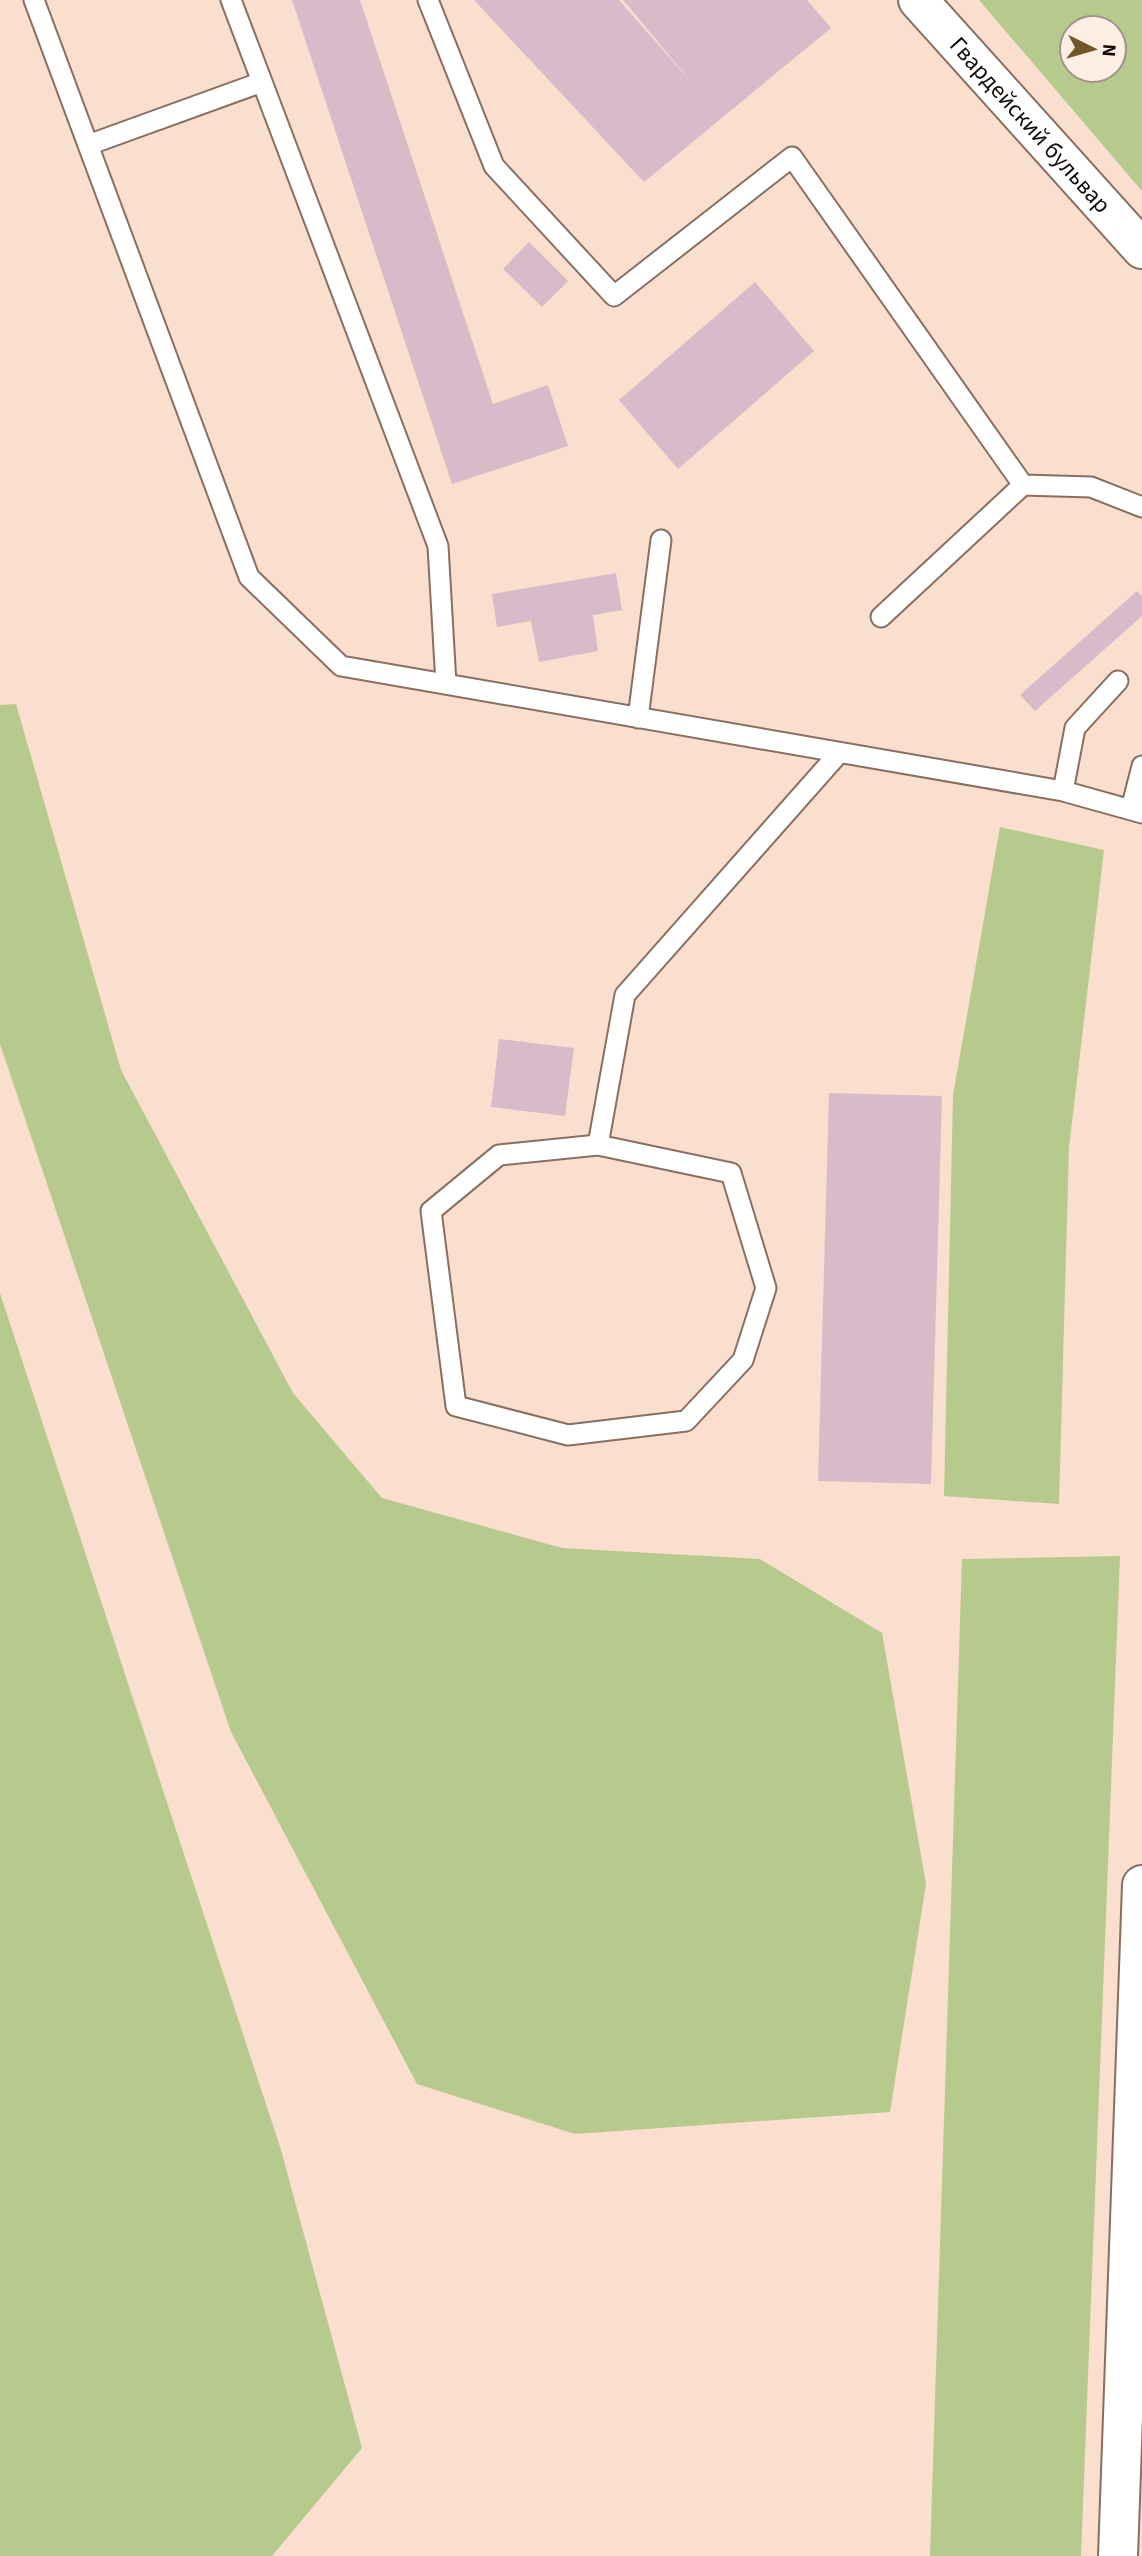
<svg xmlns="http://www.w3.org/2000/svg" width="1142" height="2556" font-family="'Source Sans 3',sans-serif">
<rect width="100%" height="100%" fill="#fadece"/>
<path fill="#b7ca8e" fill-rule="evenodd" d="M 979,0 L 1142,0 L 1142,191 ZM 1072,28 L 1114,28 L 1114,70 L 1072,70 Z
M 16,704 L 121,1070 L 293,1393 L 382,1498 L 562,1548 L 760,1559 L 882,1633 L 926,1884 L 890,2112 L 575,2134 L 417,2084 L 231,1732 L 0,1044 L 0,705 Z
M 1000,827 L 1104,850 L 1069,1148 L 1059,1504 L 944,1496 L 953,1095 Z
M 0,1293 L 281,2150 L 362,2448 L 272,2556 L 0,2556 Z
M 1120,1556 L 1081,2556 L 930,2556 L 962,1559 Z"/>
<path fill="#d8bbc9" d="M 292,0 L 360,0 L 493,404 L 548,385 L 568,446 L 452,484 Z
M 474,0 L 619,0 L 693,84 L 623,0 L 807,0 L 831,28 L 644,182 Z
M 529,242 L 568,281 L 542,307 L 503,269 Z
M 755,282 L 814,351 L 678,469 L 619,400 Z
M 616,573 L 622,610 L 593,615 L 598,651 L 539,662 L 531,621 L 497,627 L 492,594 Z
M 1137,591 L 1142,596 L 1142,616 L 1035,711 L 1020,695 Z
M 499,1039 L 574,1048 L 565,1116 L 491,1107 Z
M 829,1093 L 942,1096 L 931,1484 L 818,1481 Z"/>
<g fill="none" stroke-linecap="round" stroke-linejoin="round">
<g stroke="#886f61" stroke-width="23">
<path id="lane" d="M 34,0 L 249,577 L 341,666 L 1063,791 L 1142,813
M 231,0 L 438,546 L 446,684
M 428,0 L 494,166 L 614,296 L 792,157 L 1023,485 L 1091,487 L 1142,507
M 88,145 L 262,82
M 881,617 L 1023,485
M 638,718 L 661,540
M 1063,791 L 1075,728 L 1118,681
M 1131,809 L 1142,766
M 598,1145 L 731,1173 L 766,1288 L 743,1360 L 686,1421 L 568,1435 L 456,1406 L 431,1211 L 499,1155 Z
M 598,1145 L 625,995 L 839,753"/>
</g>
<g stroke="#886f61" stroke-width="42">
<g id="street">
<path id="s1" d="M 918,0 L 1142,249"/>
</g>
</g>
<g stroke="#886f61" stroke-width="42">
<path id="secondary" d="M 1118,2556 L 1142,1885"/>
</g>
<use href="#lane" stroke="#fff" stroke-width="19"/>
<use href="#street" stroke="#fff" stroke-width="38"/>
<use href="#secondary" stroke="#fff" stroke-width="38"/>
</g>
<g text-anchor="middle" stroke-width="7" stroke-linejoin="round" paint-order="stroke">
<g font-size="24" fill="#130b06" stroke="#ffeee4">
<text dy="8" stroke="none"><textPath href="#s1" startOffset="168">Гвардейский бульвар</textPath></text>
</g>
</g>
<g transform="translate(1093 49) rotate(95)"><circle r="33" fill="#ffeee4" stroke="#a1938b" stroke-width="2"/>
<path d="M0-5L12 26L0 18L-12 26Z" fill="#725629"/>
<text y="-10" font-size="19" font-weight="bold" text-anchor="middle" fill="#130b06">N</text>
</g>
</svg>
